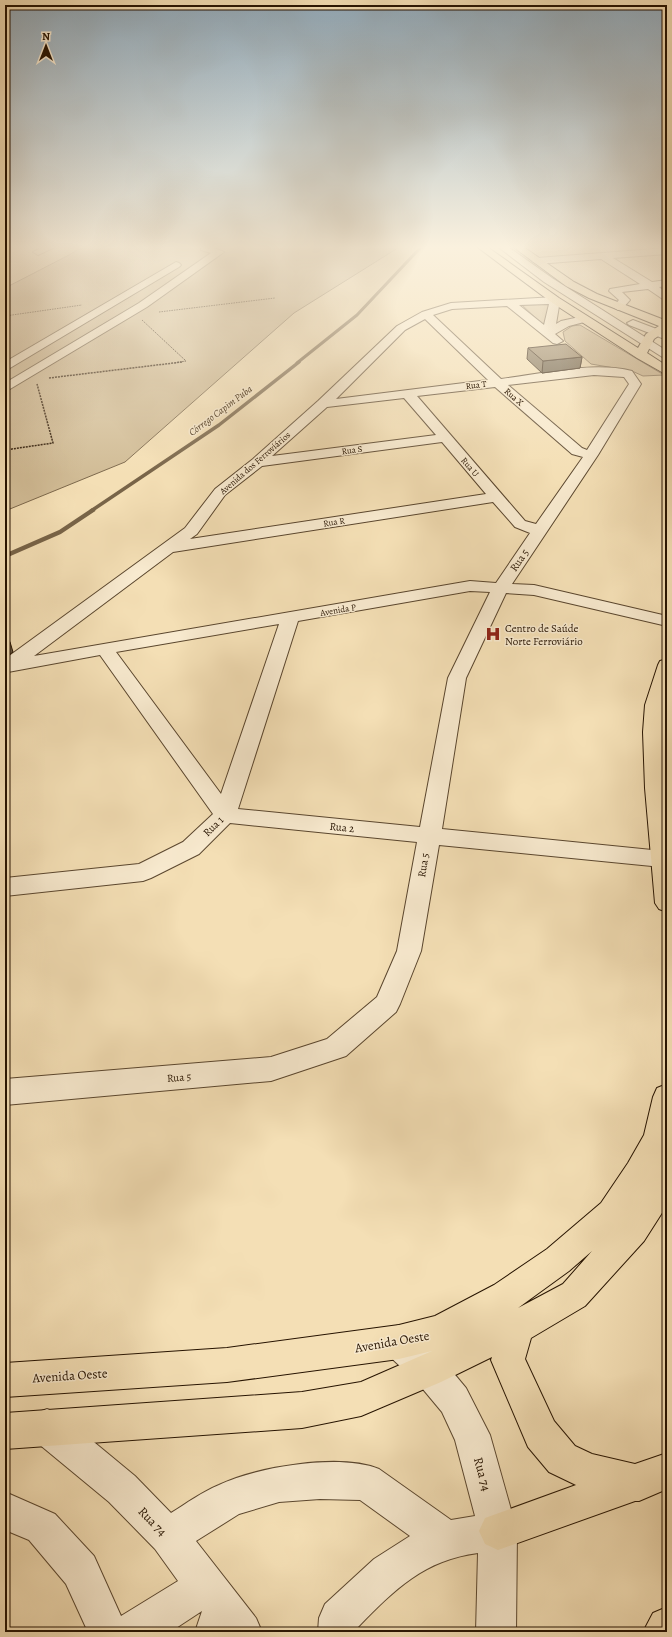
<svg xmlns="http://www.w3.org/2000/svg" width="672" height="1637" font-family="Alegreya,serif">
<rect width="100%" height="100%" fill="#f4dfb5"/>
<filter id="stains"><feTurbulence type="fractalNoise" baseFrequency=".005" numOctaves="4"/><feColorMatrix values="0 0 0 0 .2 0 0 0 0 .09 0 0 0 0 .02 0 0 0 .5 -.17"/></filter>
<radialGradient id="worn" r=".72"><stop offset=".6" stop-color="#630" stop-opacity="0"/><stop offset="1" stop-color="#630" stop-opacity=".3"/></radialGradient>
<path fill="#d1bc96" stroke="#7c684c" d="M 84,246 L 401,246 L 294,313 L 125,462 L 5,511 L 5,288 L 69,255 Z
M 550,301 L 546,328 L 520,303 Z
M 580,325 L 664,375 L 643,376 L 632,371 L 591,364 L 565,341 L 563,332 L 572,326 Z"/>
<g fill="none" stroke-linecap="round" stroke-linejoin="round">
<path stroke="#786448" stroke-width="3" d="M 297,363 L 357,315 L 422,246"/>
<path stroke="#786448" stroke-width="3.5" d="M 91,511 L 219,425 L 299,362"/>
<path stroke="#786448" stroke-width="4.5" d="M 5,556 L 60,532 L 93,510"/>
<g stroke="#5a462e" stroke-width="2">
<path id="minor" d="M 45,246 L 57,246 L 38,255 L 33,252 Z
M 201,246 L 211,246 L 211,247 L 224,252 L 147,307 L 5,392 L 5,383 L 139,303 L 211,253 L 201,250 Z
M 497,246 L 507,246 L 552,278 L 667,351 L 667,360 L 544,282 Z
M 667,248 L 667,254 L 613,258 L 652,282 L 667,280 L 667,286 L 659,287 L 667,294 L 667,302 L 648,289 L 622,292 L 630,300 L 622,309 L 618,310 L 613,307 L 619,300 L 609,291 L 610,289 L 640,284 L 601,259 L 537,264 L 532,261 L 537,258 Z
M 176,262 L 179,263 L 181,265 L 179,267 L 5,371 L 5,362 Z
M 555,297 L 560,300 L 556,324 L 561,321 L 584,316 L 589,319 L 588,321 L 569,326 L 555,334 L 563,341 L 557,344 L 553,343 L 507,306 L 452,309 L 433,315 L 501,379 C 542,374 592,361 632,371 L 641,384 L 598,455 L 512,584 L 534,585 L 667,616 L 667,626 L 534,595 L 506,593 L 466,678 L 442,829 L 662,851 L 667,852 L 667,866 L 662,867 L 439,845 L 421,951 L 400,1004 L 396,1012 L 346,1056 L 271,1081 L 5,1105 L 5,1079 L 271,1057 L 327,1039 L 377,997 L 397,951 L 417,842 L 230,823 L 199,854 L 151,878 L 143,881 L 5,896 L 5,878 L 139,864 L 183,842 L 213,814 L 100,655 L 8,672 L 5,671 L 5,659 L 185,528 L 215,489 L 253,459 L 318,401 L 397,326 L 422,312 L 451,303 ZM 549,304 L 544,325 L 519,305 ZM 425,319 L 488,380 L 336,399 L 405,330 ZM 594,375 L 624,377 L 629,384 L 587,450 L 582,448 L 508,385 ZM 495,387 L 572,454 L 583,457 L 536,524 L 525,521 L 417,396 ZM 404,398 L 436,435 L 272,456 L 327,407 ZM 442,442 L 486,494 L 190,539 L 197,534 L 225,495 L 262,466 ZM 493,502 L 515,527 L 530,533 L 496,583 L 470,581 L 34,656 L 173,552 ZM 470,591 L 490,592 L 448,678 L 420,827 L 238,809 L 298,621 ZM 279,624 L 221,794 L 116,652 Z
M 633,320 L 667,333 L 667,340 L 629,325 L 627,323 Z
M 399,1325 L 411,1330 L 441,1358 L 466,1388 L 490,1435 L 517,1531 L 516,1632 L 476,1632 L 478,1553 C 424,1560 395,1589 358,1627 L 358,1632 L 318,1632 L 319,1618 L 325,1604 L 374,1559 L 410,1536 L 360,1500 L 320,1499 L 279,1502 L 239,1514 L 196,1541 L 256,1618 L 262,1632 L 195,1632 L 202,1611 L 170,1632 L 88,1632 L 66,1584 L 29,1540 L 5,1530 L 5,1492 L 55,1514 L 94,1556 L 121,1616 L 178,1581 L 155,1549 L 109,1502 L 34,1440 L 29,1427 L 34,1414 L 47,1409 L 60,1414 L 135,1476 L 171,1513 C 187,1503 202,1492 219,1485 C 256,1467 340,1453 379,1469 L 451,1520 L 475,1516 L 455,1440 L 442,1412 L 417,1382 L 387,1354 L 382,1342 L 387,1330 Z"/>
</g>
<g stroke="#261301" stroke-width="2">
<path id="major" d="M 476,246 L 486,246 L 559,298 L 638,348 L 646,334 L 659,326 L 589,298 L 566,286 L 512,246 L 522,246 L 574,282 L 597,294 L 667,321 L 667,330 L 654,339 L 647,353 L 667,366 L 667,375 L 637,358 L 551,302 Z
M 667,659 L 667,697 L 663,732 L 667,791 L 667,912 L 659,909 L 655,903 L 645,788 L 643,732 L 645,705 L 658,665 L 660,661 Z
M 667,1084 L 667,1150 L 662,1159 L 667,1157 L 667,1205 L 644,1241 L 585,1306 L 531,1338 L 525,1359 L 554,1421 L 575,1446 L 592,1454 L 635,1464 L 667,1453 L 667,1489 L 639,1501 L 635,1501 L 498,1550 L 485,1544 L 479,1531 L 485,1518 L 576,1485 L 549,1472 L 528,1447 L 491,1360 L 492,1357 L 441,1382 L 361,1416 L 302,1428 L 5,1449 L 5,1413 L 302,1392 L 361,1382 L 432,1351 L 399,1359 L 227,1382 L 5,1397 L 5,1363 L 227,1348 L 399,1325 L 435,1316 L 494,1285 L 547,1249 L 601,1203 L 628,1163 L 644,1135 L 653,1097 L 657,1088 ZM 592,1251 L 563,1284 L 518,1308 L 569,1271 Z
M 667,1607 L 667,1632 L 643,1632 L 653,1613 Z"/>
</g>
<path stroke="#261301" stroke-width="1" stroke-dasharray="1.5 1" stroke-linecap="butt" d="M 159,312 L 275,298
M 5,316 L 82,305
M 142,320 L 186,361 L 174,363"/>
<path stroke="#261301" stroke-width="1.5" stroke-dasharray="2 1" stroke-linecap="butt" d="M 49,378 L 182,362
M 5,450 L 53,443 L 37,384"/>
<use href="#minor" fill="#f8eacf" fill-rule="evenodd"/>
<use href="#major" fill="#f4dfb5" fill-rule="evenodd"/>
</g>
<path fill="#7d6c52" stroke="#261301" d="M 528,348 L 582,357 L 580,368 L 542,373 L 527,359 Z"/>
<path fill="#665842" stroke="#261301" d="M 582,357 L 580,368 L 542,373 L 543,361 Z
M 10,642 L 13,652 L 5,658 L 5,646 Z"/>
<path fill="#917d5f" stroke="#261301" d="M 566,344 L 582,357 L 543,361 L 528,348 Z
M 5,634 L 10,642 L 5,646 Z"/>
<linearGradient id="sky" x2="0" y2="1"><stop stop-color="#91aabb"/><stop offset="0.52" stop-color="#faf1de"/><stop offset="1" stop-color="#faf1de" stop-opacity="0"/></linearGradient>
<rect width="672" height="475" fill="url(#sky)"/>
<defs>
<g id="hospital-bare" transform="scale(1.2)"><path d="M-5-5h3v3.5h4V-5h3V5h-3V1.5h-4V5h-3Z" fill="#8f2418" stroke="#f8eacf" stroke-width="2.5" paint-order="stroke"/></g>
</defs>
<g fill-rule="evenodd">
<use href="#hospital-bare" x="493" y="634"/>
</g>
<g text-anchor="middle" stroke-width="3" stroke-linejoin="round" paint-order="stroke">
<g font-size="9" fill="#261301" stroke="#f8eacf">
<text transform="translate(476 385) rotate(-7)" y="3">Rua T</text>
<text transform="translate(514 397) rotate(41)" y="3">Rua X</text>
<text transform="translate(352 450) rotate(-8)" y="3">Rua S</text>
<text transform="translate(255 463) rotate(-41)" y="3">Avenida dos Ferroviários</text>
<text transform="translate(470 467) rotate(49)" y="3">Rua U</text>
<text transform="translate(334 522) rotate(-9)" y="3">Rua R</text>
<text transform="translate(338 610) rotate(-10)" y="3">Avenida P</text>
</g>
<g font-size="10" font-style="italic" fill="#5c4931" stroke="#f8eacf">
<text transform="translate(220 410) rotate(-37)" y="4">Córrego Capim Puba</text>
</g>
<g font-size="11" fill="#261301" stroke="#f8eacf">
<text transform="translate(519 560) rotate(-56)" y="4">Rua 5</text>
<text transform="translate(213 826) rotate(-45)" y="4">Rua 1</text>
<text transform="translate(342 827) rotate(6)" y="4">Rua 2</text>
<text transform="translate(423 865) rotate(-81)" y="4">Rua 5</text>
<text transform="translate(179 1077) rotate(-5)" y="4">Rua 5</text>
</g>
<g font-size="11" fill="#261301" stroke="#f8eacf" text-anchor="start">
<text x="505" y="632">Centro de Saúde<tspan x="505" dy="13">Norte Ferroviário</tspan></text>
</g>
<g font-size="13" fill="#261301" stroke="#f8eacf">
<text transform="translate(392 1341) rotate(-10)" y="5">Avenida Oeste</text>
<text transform="translate(70 1375) rotate(-4)" y="5">Avenida Oeste</text>
<text transform="translate(483 1474) rotate(75)" y="5">Rua 74</text>
<text transform="translate(153 1521) rotate(46)" y="5">Rua 74</text>
</g>
</g>
<rect width="672" height="1637" fill="none" stroke="#f4dfb5" stroke-width="20"/>
<rect x="6" y="6" width="660" height="1625" fill="none" stroke="#261301" stroke-width="2"/>
<rect x="10" y="10" width="652" height="1617" fill="none" stroke="#261301"/>
<g transform="translate(46 46)" stroke="#f8eacf" stroke-width="3" paint-order="stroke">
<path d="M0-3L7 15L0 10L-7 15Z" fill="#261301"/>
<text y="-6" font-size="11" font-weight="bold" text-anchor="middle" fill="#261301">N</text>
</g>
<rect width="100%" height="100%" filter="url(#stains)"/>
<rect width="100%" height="100%" fill="url(#worn)"/>
</svg>
